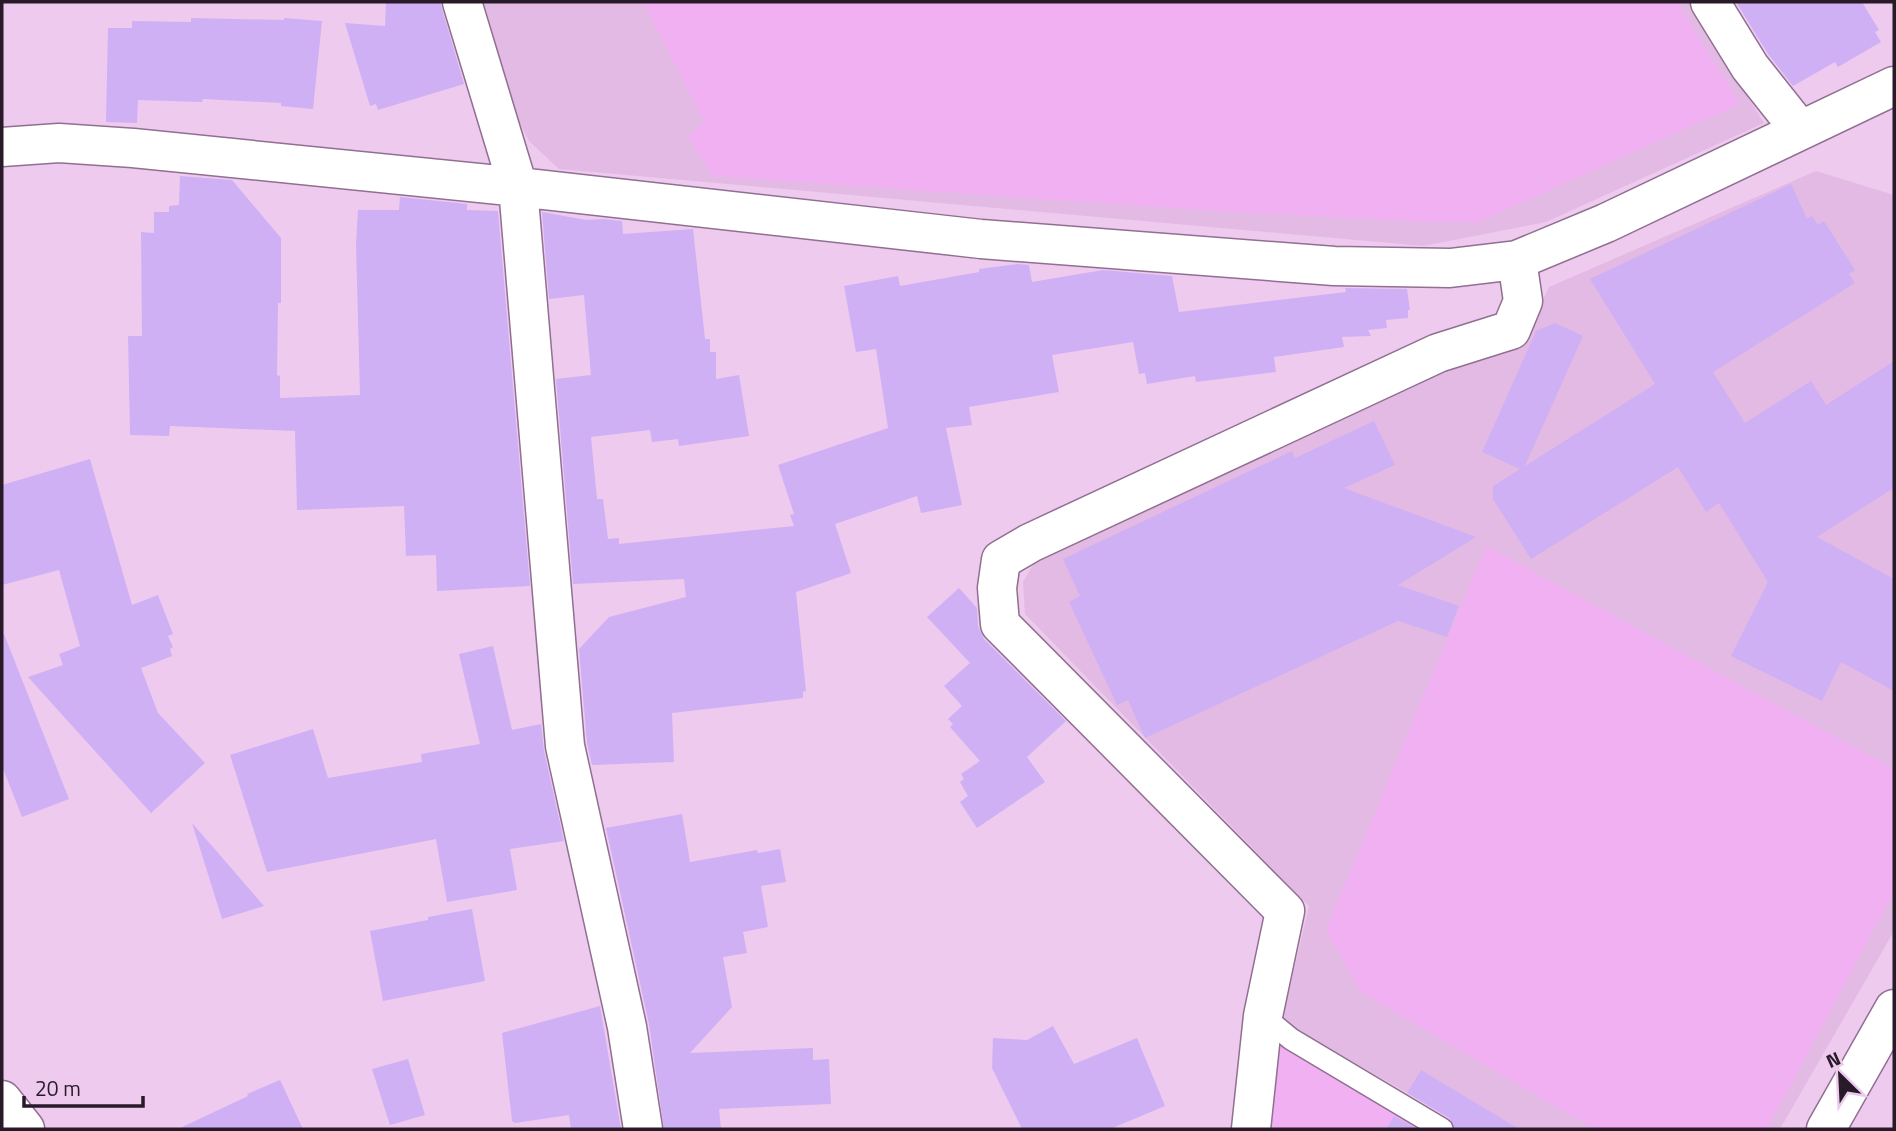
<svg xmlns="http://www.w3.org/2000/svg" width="1896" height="1131" font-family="'Titillium Web',sans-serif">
<rect width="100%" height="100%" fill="#eecaef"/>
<path fill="#e3bae4" d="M 482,2 L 1689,2 L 1764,123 L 1546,222 L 1423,246 L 559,169 L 529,141 L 516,116 Z
M 1816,171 L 1894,195 L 1894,931 L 1780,1129 L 1470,1129 L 1282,1021 L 1309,906 L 1025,614 L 1023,582 L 1043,547 L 1528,330 L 1549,287 Z"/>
<path fill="#f0b0f2" d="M 643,2 L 1677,2 L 1740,104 L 1479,222 L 1427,222 L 1215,211 L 713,176 L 688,137 L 704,121 Z
M 1486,546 L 1894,769 L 1894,892 L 1767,1129 L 1594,1129 L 1361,992 L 1326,930 Z
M 1272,1031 L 1438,1129 L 1267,1129 Z"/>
<path fill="#cfb0f4" d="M 386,2 L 440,2 L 464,84 L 378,110 L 376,104 L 370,106 L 345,23 L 385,26 Z
M 1736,2 L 1862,2 L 1879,30 L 1875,32 L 1881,42 L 1838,67 L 1835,62 L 1793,86 L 1768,54 Z
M 191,18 L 284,20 L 284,18 L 322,21 L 313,109 L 281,106 L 281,103 L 203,99 L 202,102 L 138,100 L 137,123 L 106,122 L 108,28 L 132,28 L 132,21 L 191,22 Z
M 180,176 L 232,180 L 281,238 L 281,303 L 278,303 L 277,375 L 280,376 L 280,398 L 360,395 L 356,244 L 358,210 L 399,210 L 400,197 L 467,204 L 467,210 L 498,211 L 530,586 L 437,591 L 436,555 L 406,556 L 404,506 L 297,510 L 295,431 L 170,426 L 169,436 L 130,435 L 128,336 L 142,336 L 141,232 L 154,233 L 154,212 L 169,212 L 169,206 L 179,205 Z
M 1791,184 L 1807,219 L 1812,216 L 1818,225 L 1824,221 L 1855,270 L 1849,274 L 1855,283 L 1713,372 L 1745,423 L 1811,381 L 1826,405 L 1894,361 L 1894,488 L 1817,537 L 1894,579 L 1894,691 L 1841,662 L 1822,701 L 1731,656 L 1768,582 L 1719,503 L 1706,512 L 1678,467 L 1531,559 L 1493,499 L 1493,486 L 1520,469 L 1482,452 L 1536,331 L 1555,323 L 1583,336 L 1525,466 L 1655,384 L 1590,279 Z
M 542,212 L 586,220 L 603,219 L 622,221 L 623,234 L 693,229 L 705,339 L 710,339 L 710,352 L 716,352 L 716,379 L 739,375 L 749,436 L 679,446 L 678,439 L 652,442 L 650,430 L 591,437 L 597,499 L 603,499 L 608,539 L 619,538 L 619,544 L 794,526 L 790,515 L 794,514 L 778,465 L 888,428 L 876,349 L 856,352 L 844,286 L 898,276 L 900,286 L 979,272 L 979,269 L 1018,264 L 1029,265 L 1032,282 L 1103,270 L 1172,276 L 1179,312 L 1346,292 L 1345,288 L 1407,289 L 1410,310 L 1408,310 L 1408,318 L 1386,320 L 1387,328 L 1368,330 L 1371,336 L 1342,337 L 1344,347 L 1274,357 L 1276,372 L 1196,382 L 1195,376 L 1147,384 L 1145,373 L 1139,374 L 1133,342 L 1052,355 L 1059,392 L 969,407 L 972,425 L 946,428 L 962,505 L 921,513 L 917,496 L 835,524 L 851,573 L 796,592 L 806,691 L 803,692 L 803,698 L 672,713 L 674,762 L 592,765 L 587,743 L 579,649 L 609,617 L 686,597 L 684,579 L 573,584 L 556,379 L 591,375 L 584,295 L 549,299 Z
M 1374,421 L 1395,465 L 1344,488 L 1476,537 L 1398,585 L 1459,606 L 1447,637 L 1398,621 L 1145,738 L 1128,700 L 1117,705 L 1069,602 L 1080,596 L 1063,559 L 1292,451 L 1295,458 Z
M 90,459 L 132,605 L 158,595 L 173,634 L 168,636 L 173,647 L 170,649 L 172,656 L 141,668 L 158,713 L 205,763 L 151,813 L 28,677 L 63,665 L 59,654 L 80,646 L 59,570 L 2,585 L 2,485 Z
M 959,588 L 977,608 L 978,626 L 984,639 L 1066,721 L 1027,757 L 1045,782 L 977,828 L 960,802 L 968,796 L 960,782 L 964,779 L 961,774 L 980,761 L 950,727 L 953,724 L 948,719 L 962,706 L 944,686 L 970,663 L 927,617 Z
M 4,634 L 69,799 L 22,817 L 2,766 L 2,635 Z
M 493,646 L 512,730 L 541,724 L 544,751 L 564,841 L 510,849 L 517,890 L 447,902 L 436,839 L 267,872 L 230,755 L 313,729 L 328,778 L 422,762 L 421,754 L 480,744 L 459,654 Z
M 682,814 L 690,862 L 757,850 L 758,853 L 780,849 L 786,882 L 761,886 L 768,927 L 743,932 L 747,953 L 723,957 L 732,1007 L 690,1053 L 813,1048 L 813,1060 L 829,1059 L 831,1104 L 719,1109 L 721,1129 L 664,1129 L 649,1024 L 606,828 Z
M 192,823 L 264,906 L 222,919 Z
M 472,909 L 485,981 L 383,1001 L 370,931 L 428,920 L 428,917 Z
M 600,1006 L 621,1129 L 571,1129 L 569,1115 L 515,1123 L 512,1121 L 502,1033 Z
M 1053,1026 L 1074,1064 L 1137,1038 L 1165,1106 L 1110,1129 L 1022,1129 L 992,1068 L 993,1038 L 1027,1040 Z
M 408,1059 L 425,1115 L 390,1125 L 372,1069 Z
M 1421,1070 L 1519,1129 L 1455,1129 L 1449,1118 L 1407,1093 Z
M 280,1080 L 303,1129 L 178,1129 L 248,1096 L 247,1094 Z
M 1394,1116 L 1417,1129 L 1386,1129 Z"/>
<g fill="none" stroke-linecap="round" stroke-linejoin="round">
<g stroke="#906f91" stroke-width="24">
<path id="lane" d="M 1263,1016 L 1291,1039 L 1442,1129"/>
</g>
<g stroke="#906f91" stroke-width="41">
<path id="street" d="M 462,2 L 518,187 L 565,746 L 627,1027 L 643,1129
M 1710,2 L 1750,67 L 1800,130
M 2,147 L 59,143 L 133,148 L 518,187 L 981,239 L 1334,266 L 1450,268 L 1517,260 L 1606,223 L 1894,86
M 2,1100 L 25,1129
M 1251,1129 L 1263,1016 L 1285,911 L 1000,624 L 997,588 L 1001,560 L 1030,543 L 1438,353 L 1511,330 L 1523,301 L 1517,260"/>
</g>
<g stroke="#906f91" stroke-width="41">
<path id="secondary" d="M 1826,1129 L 1894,1009"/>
</g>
<use href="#lane" stroke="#fff" stroke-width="21"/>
<use href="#street" stroke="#fff" stroke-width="38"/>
<use href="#secondary" stroke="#fff" stroke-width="38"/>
</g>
<rect width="1896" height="1131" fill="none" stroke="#281a28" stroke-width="7"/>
<g transform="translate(1840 1075) rotate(336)" stroke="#eecaef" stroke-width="5" paint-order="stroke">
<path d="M0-5L12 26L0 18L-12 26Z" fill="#281a28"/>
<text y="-10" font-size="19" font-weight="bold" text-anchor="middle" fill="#281a28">N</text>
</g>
<path d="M24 1096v10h119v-10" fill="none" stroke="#281a28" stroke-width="3.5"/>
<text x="35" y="1096" font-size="21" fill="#281a28" stroke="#eecaef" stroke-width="5" paint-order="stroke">20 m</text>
</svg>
